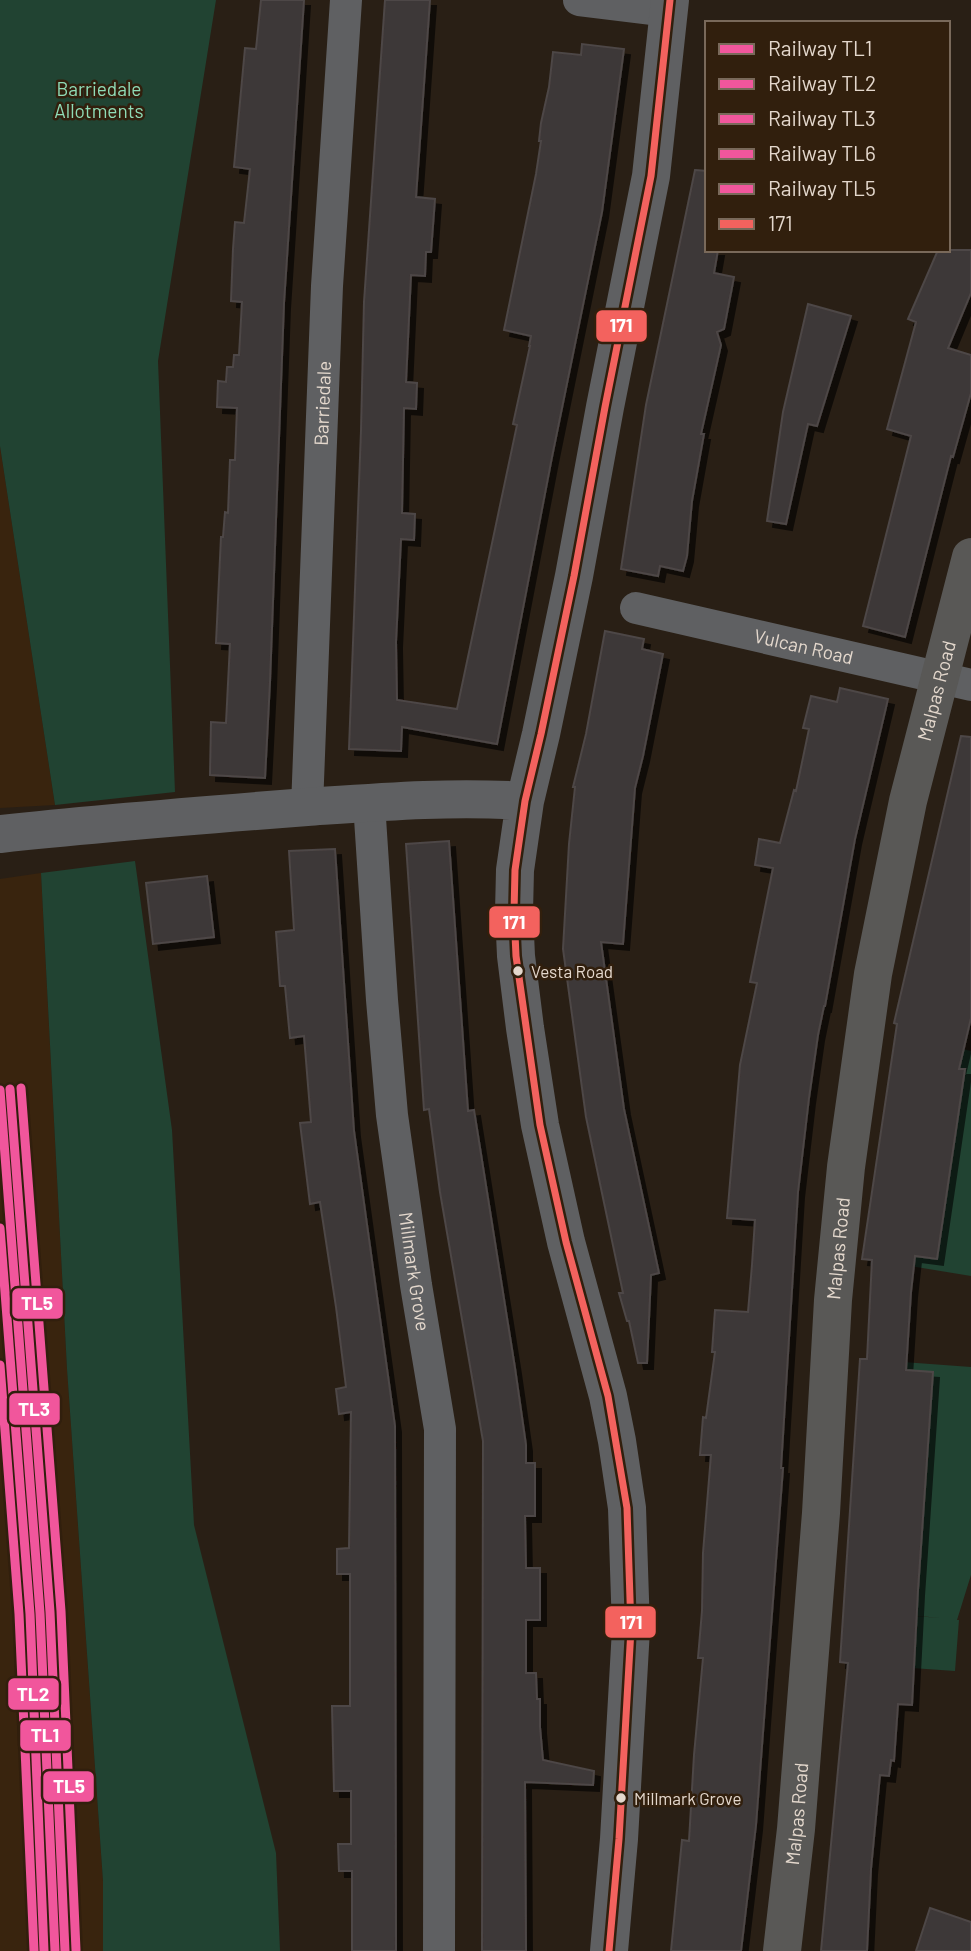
<svg xmlns="http://www.w3.org/2000/svg" width="971" height="1951" font-family="Barlow,sans-serif">
<defs>
<filter id="shadow"><feDropShadow dx="6" dy="6" stdDeviation="0" flood-color="#0009"/></filter>
</defs>
<rect width="100%" height="100%" fill="#291f15"/>
<path fill="#39240e" d="M 0,446 L 55,805 L 0,808 Z
M 41,873 L 67,1369 L 103,1881 L 103,1951 L 0,1951 L 0,879 Z"/>
<path fill="#214332" d="M 0,0 L 216,0 L 158,361 L 175,792 L 55,805 L 0,446 Z
M 135,861 L 172,1130 L 194,1525 L 276,1853 L 280,1951 L 103,1951 L 103,1881 L 67,1369 L 41,873 Z
M 895,1034 L 971,1051 L 971,1276 L 904,1265 L 906,1255 L 937,1259 L 950,1174 L 919,1169 L 953,1152 L 958,1117 L 927,1112 L 930,1096 L 960,1100 L 965,1070 L 934,1065 L 936,1050 L 894,1044 Z
M 903,1362 L 971,1367 L 971,1575 L 957,1620 L 959,1620 L 955,1671 L 883,1666 L 914,1660 L 917,1629 L 885,1626 L 886,1614 L 941,1618 L 885,1613 L 917,1606 L 926,1469 L 896,1467 L 897,1448 L 928,1450 L 930,1419 L 900,1401 L 931,1403 L 933,1372 L 903,1370 Z"/>
<path fill="#3e3737" stroke="#4d4746" stroke-width="2" filter="url(#shadow)" d="M 261,0 L 304,0 L 284,303 L 270,682 L 265,778 L 210,775 L 211,722 L 226,723 L 230,644 L 216,643 L 221,537 L 223,537 L 225,512 L 228,513 L 230,460 L 235,460 L 237,408 L 217,407 L 218,381 L 226,382 L 227,367 L 233,367 L 234,355 L 239,355 L 242,302 L 231,301 L 233,249 L 235,222 L 244,223 L 250,169 L 234,167 L 245,48 L 256,49 Z
M 385,0 L 430,0 L 416,197 L 435,199 L 431,252 L 426,252 L 425,276 L 411,275 L 406,382 L 417,383 L 416,409 L 404,408 L 402,513 L 415,514 L 414,540 L 401,539 L 396,642 L 397,700 L 457,709 L 517,425 L 513,424 L 530,346 L 529,346 L 531,336 L 504,330 L 536,174 L 541,141 L 539,141 L 541,123 L 549,87 L 553,52 L 581,55 L 582,44 L 624,49 L 602,212 L 552,457 L 497,744 L 402,727 L 401,751 L 349,749 L 361,431 L 364,302 Z
M 695,170 L 707,171 L 707,250 L 718,250 L 714,273 L 734,277 L 724,329 L 717,332 L 721,345 L 701,434 L 704,434 L 692,501 L 687,556 L 683,571 L 660,566 L 658,576 L 621,569 L 646,405 Z
M 938,250 L 971,250 L 971,293 L 948,348 L 971,355 L 971,393 L 953,457 L 951,456 L 905,637 L 863,626 L 911,436 L 887,429 L 916,322 L 908,319 Z
M 808,304 L 851,316 L 817,426 L 808,424 L 786,524 L 767,521 L 783,412 Z
M 605,631 L 644,639 L 642,649 L 663,654 L 643,756 L 635,788 L 623,944 L 601,942 L 624,1109 L 659,1273 L 651,1275 L 647,1363 L 638,1363 L 629,1321 L 627,1321 L 619,1293 L 623,1293 L 586,1117 L 563,949 L 569,844 L 575,787 L 573,787 L 586,734 Z
M 840,688 L 888,699 L 855,839 L 825,1006 L 824,1006 L 818,1035 L 809,1098 L 798,1192 L 781,1468 L 783,1468 L 756,1825 L 741,1951 L 671,1951 L 682,1840 L 689,1841 L 694,1755 L 703,1658 L 698,1658 L 702,1611 L 703,1553 L 711,1455 L 700,1455 L 703,1417 L 706,1418 L 715,1352 L 712,1352 L 715,1310 L 748,1312 L 752,1265 L 755,1220 L 727,1218 L 740,1065 L 757,983 L 750,982 L 773,868 L 755,865 L 759,839 L 780,843 L 794,790 L 796,791 L 809,729 L 803,728 L 811,696 L 837,702 Z
M 961,736 L 971,737 L 971,1018 L 959,1069 L 965,1069 L 937,1259 L 915,1256 L 911,1292 L 906,1370 L 933,1372 L 918,1590 L 912,1705 L 898,1704 L 894,1761 L 891,1760 L 889,1776 L 880,1775 L 871,1869 L 867,1951 L 821,1951 L 848,1663 L 840,1662 L 860,1359 L 867,1359 L 872,1260 L 862,1259 L 897,1024 L 894,1023 Z
M 449,841 L 468,1111 L 474,1110 L 515,1368 L 526,1445 L 526,1463 L 535,1463 L 535,1516 L 525,1516 L 526,1568 L 540,1568 L 540,1620 L 526,1620 L 526,1673 L 536,1673 L 537,1699 L 540,1699 L 540,1727 L 543,1760 L 594,1771 L 593,1785 L 525,1782 L 526,1951 L 482,1951 L 483,1441 L 440,1192 L 429,1109 L 424,1110 L 406,844 Z
M 335,849 L 354,1131 L 395,1426 L 396,1951 L 352,1951 L 352,1871 L 339,1871 L 338,1844 L 351,1844 L 351,1791 L 334,1791 L 332,1706 L 350,1706 L 350,1574 L 337,1574 L 337,1549 L 349,1548 L 351,1412 L 339,1414 L 336,1389 L 346,1387 L 336,1307 L 320,1202 L 310,1204 L 300,1123 L 311,1122 L 304,1036 L 290,1038 L 285,986 L 280,986 L 276,932 L 294,930 L 289,851 Z
M 207,876 L 214,937 L 153,944 L 146,883 Z
M 930,1908 L 971,1922 L 971,1951 L 916,1951 Z"/>
<g fill="none" stroke-linecap="round" stroke-linejoin="round">
<g stroke="#5f6062" stroke-width="32">
<path d="M 579,0 L 669,11"/>
<path id="s1" d="M 636,608 L 971,685"/>
<path id="s2" d="M 369,803 L 382,1000 L 392,1115 L 416,1285 L 440,1429 L 439,1951"/>
<path id="s3" d="M 307,807 L 327,286 L 346,0"/>
</g>
<path stroke="#5f6062" stroke-width="38" d="M 0,834 C 102,823 204,815 307,807 C 379,802 452,796 525,801
M 609,1951 L 619,1839 L 631,1629 L 627,1508 L 617,1441 L 608,1396 L 566,1242 L 540,1125 L 525,1028 L 516,956 L 514,912 L 515,870 L 525,801 L 541,734 L 574,576 L 605,407 L 651,176 L 670,0"/>
<path stroke="#595856" stroke-width="38" id="s4" d="M 782,1951 L 796,1829 L 821,1513 L 833,1300 L 846,1167 L 873,974 L 908,801 L 971,557"/>
<g stroke="#311f0d" stroke-width="12">
<path id="bus-1" d="M 609,1951 L 619,1839 L 631,1629 L 627,1508 L 608,1396 L 566,1242 L 540,1125 L 516,956 L 514,912 L 515,870 L 525,801 L 541,734 L 574,576 L 605,407 L 651,176 L 670,0"/>
</g>
<use href="#bus-1" stroke="#f3625e" stroke-width="7"/>
<g stroke="#311f0d" stroke-width="14">
<path id="rail-1" d="M 0,1090 L 40,1613 L 55,1951"/>
</g>
<g stroke="#311f0d" stroke-width="14">
<path id="rail-2" d="M 0,1228 L 30,1614 L 44,1951"/>
</g>
<g stroke="#311f0d" stroke-width="14">
<path id="rail-3" d="M 10,1089 L 50,1612 L 65,1951"/>
</g>
<g stroke="#311f0d" stroke-width="14">
<path id="rail-4" d="M 0,1365 L 19,1614 L 34,1951"/>
</g>
<g stroke="#311f0d" stroke-width="14">
<path id="rail-5" d="M 21,1088 L 61,1611 L 76,1950"/>
</g>
<use href="#rail-1" stroke="#f1569c" stroke-width="9"/>
<use href="#rail-2" stroke="#f1569c" stroke-width="9"/>
<use href="#rail-3" stroke="#f1569c" stroke-width="9"/>
<use href="#rail-4" stroke="#f1569c" stroke-width="9"/>
<use href="#rail-5" stroke="#f1569c" stroke-width="9"/>
</g>
<g fill="#e4d8cd" stroke="#311f0d" stroke-width="2.5">
<circle cx="518" cy="971" r="6"/>
<circle cx="621" cy="1798" r="6"/>
</g>
<g text-anchor="middle" stroke-width="5" stroke-linejoin="round" paint-order="stroke">
<g font-size="17" fill="#e4d8cd" stroke="#311f0d" text-anchor="start">
<text x="531" y="978">Vesta Road</text>
<text x="634" y="1805">Millmark Grove</text>
</g>
<g font-size="19" fill="#8fdcb7" stroke="#311f0d">
<text x="99" y="96">Barriedale<tspan x="99" dy="22">Allotments</tspan></text>
</g>
<g font-size="19" fill="#e4d8cd" stroke="#311f0d">
<text dy="7" stroke="none"><textPath href="#s3" startOffset="404">Barriedale</textPath></text>
<text dy="7" stroke="none"><textPath href="#s1" startOffset="172">Vulcan Road</textPath></text>
<text dy="7" stroke="none"><textPath href="#s4" startOffset="1272">Malpas Road</textPath></text>
<text dy="7" stroke="none"><textPath href="#s4" startOffset="705">Malpas Road</textPath></text>
<text dy="7" stroke="none"><textPath href="#s2" startOffset="471">Millmark Grove</textPath></text>
<text dy="7" stroke="none"><textPath href="#s4" startOffset="138">Malpas Road</textPath></text>
</g>
</g>
<g stroke="#311f0d" stroke-width="2.5">
<rect x="595" y="309" width="53" height="34" rx="7" fill="#f3625e"/>
<rect x="488" y="905" width="53" height="34" rx="7" fill="#f3625e"/>
<rect x="11" y="1287" width="53" height="33" rx="7" fill="#f1569c"/>
<rect x="8" y="1392" width="53" height="34" rx="7" fill="#f1569c"/>
<rect x="604" y="1605" width="53" height="34" rx="7" fill="#f3625e"/>
<rect x="7" y="1677" width="53" height="34" rx="7" fill="#f1569c"/>
<rect x="19" y="1719" width="53" height="33" rx="7" fill="#f1569c"/>
<rect x="42" y="1770" width="53" height="33" rx="7" fill="#f1569c"/>
</g>
<g font-size="19" text-anchor="middle" font-weight="bold" fill="#fff">
<text x="621" y="332">171</text>
<text x="514" y="929">171</text>
<text x="37" y="1310">TL5</text>
<text x="34" y="1416">TL3</text>
<text x="631" y="1629">171</text>
<text x="33" y="1701">TL2</text>
<text x="45" y="1742">TL1</text>
<text x="69" y="1793">TL5</text>
</g>
<rect x="705" y="21" width="245" height="231" fill="#311f0d" stroke="#79695a" stroke-width="2"/>
<rect x="719" y="44" width="35" height="10" fill="#f1569c" stroke="#79695a" stroke-width="2"/>
<text x="768" y="56" font-size="21" fill="#e4d8cd">Railway TL1</text>
<rect x="719" y="79" width="35" height="10" fill="#f1569c" stroke="#79695a" stroke-width="2"/>
<text x="768" y="91" font-size="21" fill="#e4d8cd">Railway TL2</text>
<rect x="719" y="114" width="35" height="10" fill="#f1569c" stroke="#79695a" stroke-width="2"/>
<text x="768" y="126" font-size="21" fill="#e4d8cd">Railway TL3</text>
<rect x="719" y="149" width="35" height="10" fill="#f1569c" stroke="#79695a" stroke-width="2"/>
<text x="768" y="161" font-size="21" fill="#e4d8cd">Railway TL6</text>
<rect x="719" y="184" width="35" height="10" fill="#f1569c" stroke="#79695a" stroke-width="2"/>
<text x="768" y="196" font-size="21" fill="#e4d8cd">Railway TL5</text>
<rect x="719" y="219" width="35" height="10" fill="#f3625e" stroke="#79695a" stroke-width="2"/>
<text x="768" y="231" font-size="21" fill="#e4d8cd">171</text>
</svg>
